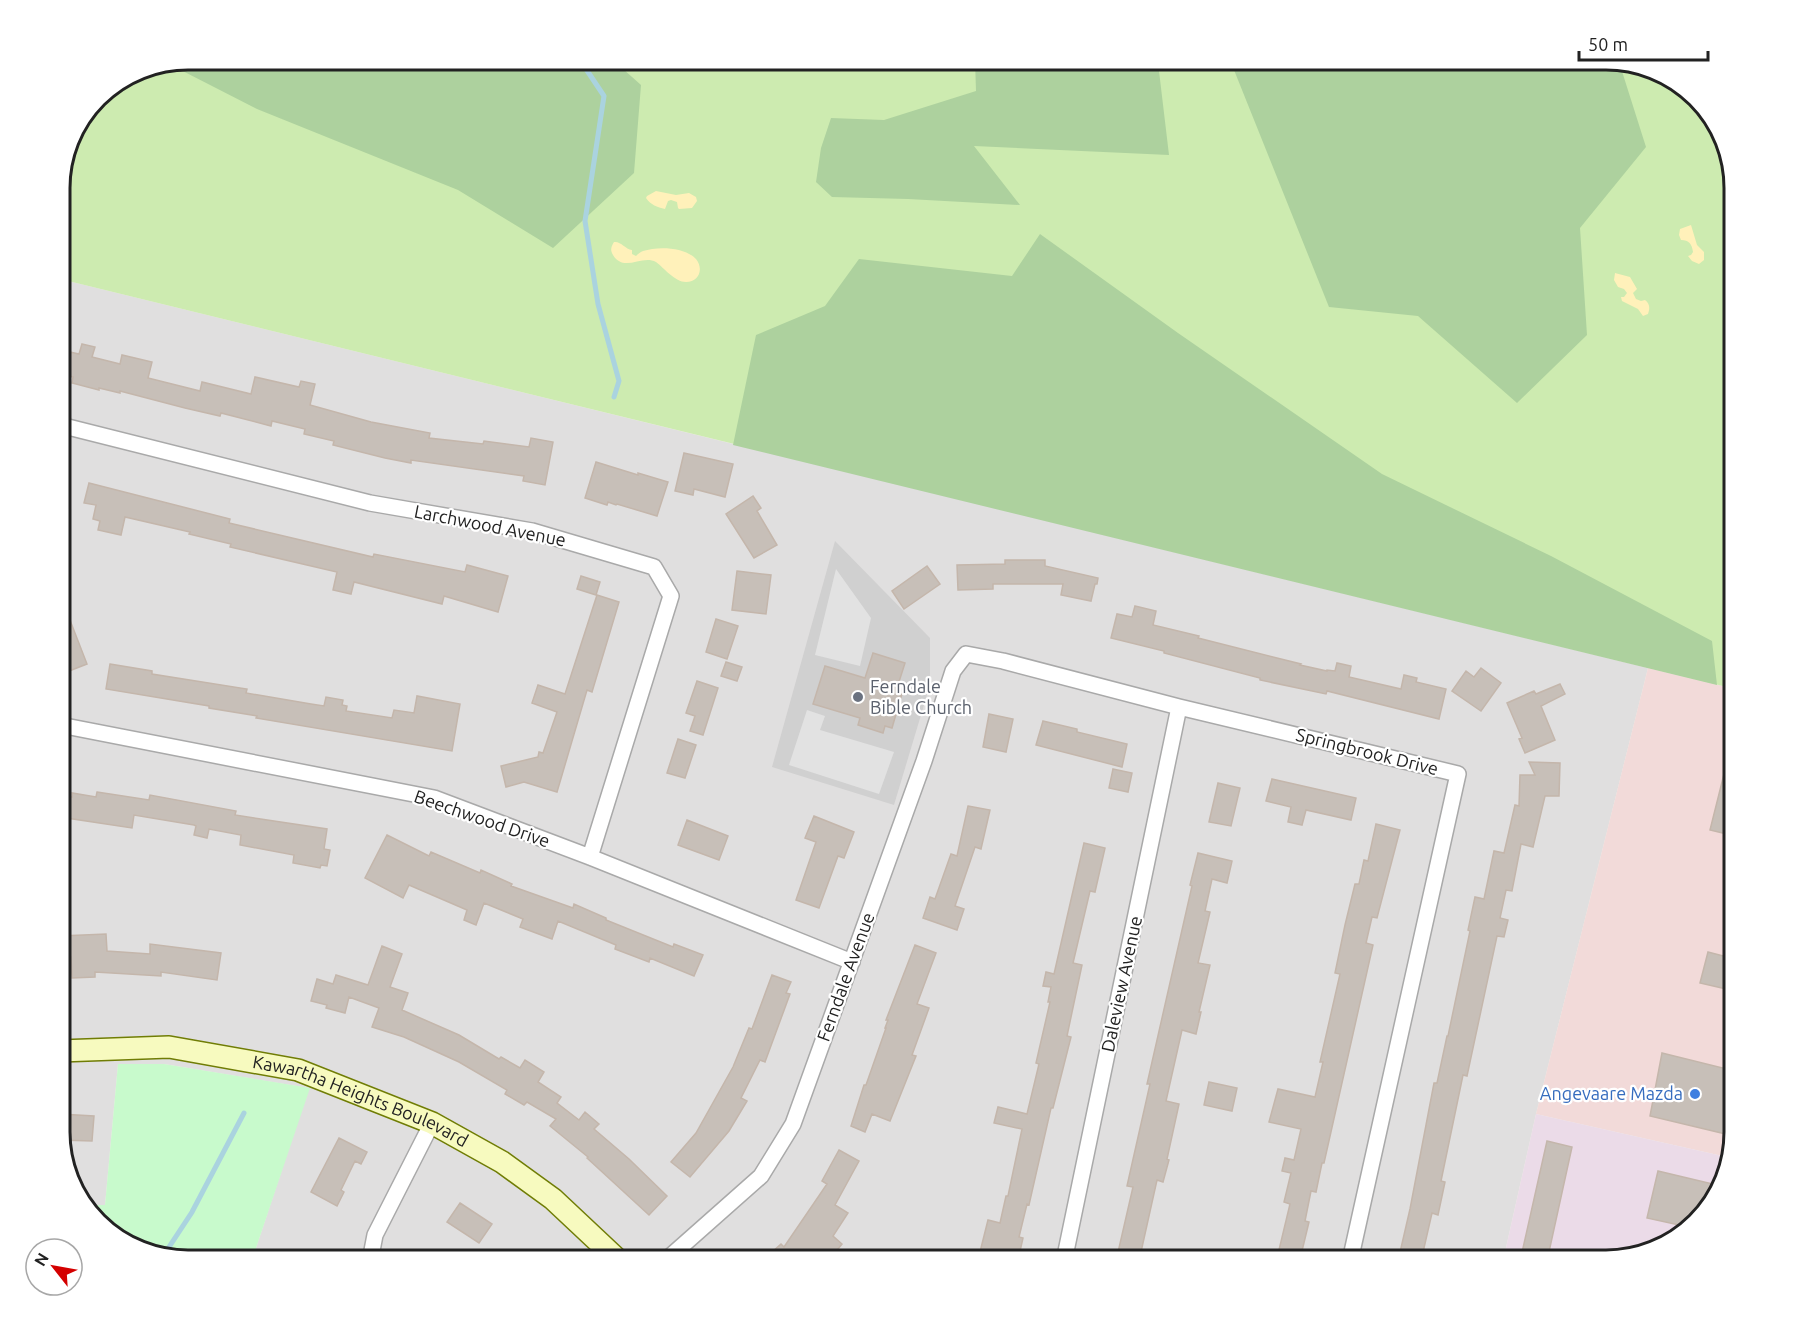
<svg xmlns="http://www.w3.org/2000/svg" width="1795" height="1321" font-family="Ubuntu,sans-serif">
<rect width="100%" height="100%" fill="#f2efe9"/>
<path fill="#e0dfdf" d="M 60,279 L 1648,668 L 1536,1114 L 1503,1261 L 255,1261 L 254,1254 L 309,1088 L 164,1064 L 118,1064 L 105,1205 L 84,1205 L 77,1196 L 60,1141 Z"/>
<path fill="#f2dad9" d="M 1648,668 L 1735,689 L 1735,1133 L 1727,1157 L 1536,1114 Z"/>
<path fill="#ebdbe8" d="M 1536,1114 L 1727,1157 L 1709,1210 L 1664,1248 L 1606,1261 L 1503,1261 Z"/>
<path fill="#d0d0d0" d="M 835,541 L 930,638 L 930,685 L 894,805 L 772,767 Z"/>
<path fill="#cdebb0" d="M 189,60 L 1607,60 L 1684,86 L 1722,131 L 1735,188 L 1735,689 L 60,279 L 60,180 L 73,132 L 104,92 L 140,70 Z"/>
<path fill="#add19e" d="M 189,60 L 613,60 L 641,85 L 634,173 L 553,248 L 458,190 L 257,109 L 169,64 Z
M 975,60 L 1147,60 L 1159,71 L 1169,155 L 974,146 L 1020,205 L 908,199 L 832,197 L 816,182 L 821,148 L 831,118 L 884,120 L 976,91 Z
M 1230,60 L 1607,60 L 1620,65 L 1646,147 L 1580,228 L 1587,335 L 1517,403 L 1418,316 L 1329,307 Z
M 1040,234 L 1178,333 L 1382,474 L 1551,556 L 1712,641 L 1717,685 L 733,445 L 756,335 L 825,306 L 859,259 L 1012,276 Z"/>
<path fill="#fff1ba" d="M 656,191 L 676,195 L 689,193 L 696,197 L 697,201 L 692,208 L 679,209 L 678,208 L 677,202 L 671,200 L 668,201 L 665,209 C 657,207 651,205 646,198 L 647,196 Z
M 1691,225 L 1697,245 L 1704,252 L 1704,260 L 1699,264 L 1692,261 L 1688,256 L 1691,255 L 1693,252 C 1692,244 1689,240 1681,240 L 1679,235 L 1680,229 Z
M 614,242 C 621,241 625,249 632,250 L 632,254 L 636,256 C 638,254 640,252 643,251 C 658,246 685,247 696,259 C 704,269 699,282 686,282 C 675,282 664,268 656,262 C 642,254 624,273 613,255 C 610,250 611,247 614,242 Z
M 1615,273 L 1630,277 L 1637,289 L 1633,293 L 1636,299 L 1641,301 L 1645,300 C 1650,304 1650,308 1648,314 L 1643,316 L 1638,309 L 1622,301 L 1621,297 L 1624,297 L 1627,293 L 1624,289 L 1618,287 L 1614,280 Z"/>
<path fill="#c8facc" d="M 118,1064 L 164,1064 L 310,1088 L 254,1254 L 255,1261 L 188,1261 L 111,1235 L 84,1205 L 105,1205 Z"/>
<path fill="#e2e2e2" d="M 836,569 L 871,618 L 860,666 L 815,655 Z
M 807,710 L 825,716 L 820,730 L 894,752 L 879,794 L 789,765 Z"/>
<g fill="none" stroke-linecap="round" stroke-linejoin="round">
<path stroke="#aad3df" stroke-width="5" d="M 580,60 L 604,96 L 585,221 L 598,304 L 619,381 L 614,397
M 165,1253 L 192,1212 L 244,1113"/>
</g>
<path fill="#c7bfb8" stroke="#c4b6ab" stroke-width="1.5" d="M 82,344 L 95,347 L 92,357 L 120,364 L 122,355 L 152,362 L 148,378 L 200,391 L 202,382 L 251,394 L 255,377 L 299,387 L 301,381 L 315,384 L 310,405 L 371,422 L 430,433 L 429,438 L 483,444 L 484,441 L 529,447 L 531,438 L 553,442 L 545,485 L 523,481 L 524,476 L 411,460 L 411,463 L 385,458 L 333,445 L 334,441 L 304,434 L 305,429 L 272,421 L 271,426 L 221,413 L 220,416 L 185,408 L 120,391 L 120,393 L 99,388 L 99,390 L 72,383 L 73,377 L 60,374 L 60,368 L 65,351 L 79,354 Z
M 684,453 L 733,464 L 725,497 L 694,489 L 693,495 L 675,491 Z
M 596,462 L 638,475 L 638,473 L 668,482 L 657,516 L 617,504 L 616,505 L 608,502 L 607,505 L 585,498 Z
M 89,483 L 230,519 L 229,523 L 373,557 L 374,554 L 465,572 L 467,565 L 508,576 L 498,612 L 444,596 L 442,604 L 354,582 L 351,594 L 333,590 L 337,572 L 230,547 L 231,544 L 189,534 L 190,532 L 125,517 L 121,535 L 98,530 L 100,521 L 93,519 L 96,505 L 84,503 Z
M 753,496 L 761,508 L 757,511 L 777,545 L 754,558 L 726,514 Z
M 1005,560 L 1045,560 L 1045,566 L 1098,578 L 1097,584 L 1095,584 L 1091,601 L 1061,595 L 1063,584 L 993,584 L 993,589 L 958,590 L 957,565 L 1005,564 Z
M 927,566 L 940,584 L 904,609 L 892,591 Z
M 737,571 L 771,575 L 766,614 L 732,610 Z
M 581,576 L 600,582 L 596,595 L 577,589 Z
M 597,595 L 619,602 L 592,692 L 587,690 L 557,792 L 524,782 L 506,787 L 501,766 L 538,757 L 539,752 L 543,753 L 557,712 L 532,703 L 538,685 L 565,694 Z
M 61,597 L 87,664 L 64,673 L 60,664 Z
M 1135,606 L 1156,611 L 1153,625 L 1199,636 L 1198,638 L 1301,664 L 1300,665 L 1327,671 L 1327,670 L 1335,671 L 1337,663 L 1351,666 L 1349,677 L 1401,689 L 1404,675 L 1417,678 L 1416,682 L 1446,689 L 1439,719 L 1327,691 L 1326,694 L 1260,680 L 1260,678 L 1164,653 L 1164,651 L 1111,638 L 1117,614 L 1132,617 Z
M 716,619 L 738,626 L 727,659 L 706,652 Z
M 873,653 L 905,663 L 897,688 L 903,690 L 892,728 L 885,726 L 883,733 L 858,725 L 860,718 L 813,704 L 825,666 L 865,678 Z
M 726,662 L 742,667 L 737,681 L 721,676 Z
M 110,664 L 152,671 L 152,674 L 247,689 L 246,693 L 311,704 L 324,706 L 326,697 L 343,700 L 342,705 L 347,706 L 346,711 L 392,718 L 394,710 L 414,713 L 417,696 L 460,704 L 452,751 L 256,718 L 257,716 L 209,708 L 209,706 L 106,689 Z
M 1481,668 L 1501,683 L 1481,711 L 1452,691 L 1466,671 L 1474,677 Z
M 697,681 L 718,688 L 703,735 L 690,731 L 695,716 L 686,713 Z
M 1560,684 L 1565,694 L 1541,706 L 1555,740 L 1525,753 L 1519,739 L 1522,738 L 1507,703 L 1534,691 L 1536,694 Z
M 989,714 L 1013,719 L 1006,752 L 983,747 Z
M 1043,721 L 1077,729 L 1077,732 L 1127,744 L 1122,767 L 1036,745 Z
M 678,739 L 696,745 L 685,778 L 667,773 Z
M 1730,750 L 1735,751 L 1735,836 L 1710,830 Z
M 1529,762 L 1560,763 L 1559,796 L 1545,796 L 1533,847 L 1521,844 L 1512,891 L 1506,890 L 1500,918 L 1508,920 L 1504,937 L 1497,936 L 1467,1076 L 1463,1075 L 1441,1181 L 1445,1182 L 1438,1215 L 1432,1213 L 1421,1261 L 1398,1261 L 1410,1209 L 1434,1083 L 1437,1083 L 1447,1036 L 1448,1036 L 1470,931 L 1468,930 L 1475,897 L 1484,899 L 1494,851 L 1504,853 L 1515,805 L 1519,806 L 1520,775 L 1535,775 Z
M 1113,769 L 1132,773 L 1128,792 L 1109,788 Z
M 1272,779 L 1356,798 L 1351,820 L 1306,810 L 1302,825 L 1288,822 L 1291,807 L 1266,801 Z
M 1218,783 L 1240,788 L 1231,826 L 1209,822 Z
M 97,792 L 149,800 L 150,795 L 236,811 L 235,815 L 327,829 L 324,849 L 330,850 L 327,866 L 321,865 L 320,868 L 293,863 L 294,855 L 240,845 L 241,835 L 209,829 L 207,838 L 194,835 L 196,826 L 194,825 L 134,815 L 132,828 L 60,817 L 60,795 L 72,797 L 72,793 L 96,797 Z
M 968,806 L 990,810 L 981,849 L 975,847 L 955,906 L 964,909 L 957,930 L 923,918 L 930,897 L 935,899 L 951,854 L 957,856 Z
M 814,816 L 854,832 L 844,858 L 838,856 L 819,908 L 796,900 L 816,842 L 805,838 Z
M 687,820 L 728,836 L 719,860 L 678,845 Z
M 1376,824 L 1400,830 L 1377,918 L 1372,917 L 1366,943 L 1373,945 L 1324,1163 L 1322,1163 L 1316,1192 L 1311,1191 L 1305,1221 L 1309,1222 L 1301,1255 L 1279,1250 L 1290,1204 L 1284,1202 L 1291,1173 L 1282,1171 L 1285,1158 L 1294,1160 L 1301,1129 L 1269,1122 L 1278,1089 L 1315,1097 L 1323,1062 L 1320,1062 L 1340,974 L 1335,973 L 1345,925 L 1355,884 L 1359,884 L 1364,860 L 1368,861 Z
M 387,835 L 429,856 L 431,852 L 480,873 L 481,870 L 512,884 L 511,886 L 573,908 L 574,904 L 606,918 L 606,920 L 673,947 L 674,944 L 703,955 L 694,976 L 650,958 L 649,962 L 615,949 L 616,945 L 558,921 L 552,939 L 520,927 L 523,919 L 484,903 L 476,925 L 464,920 L 467,910 L 409,885 L 403,898 L 365,878 Z
M 1084,843 L 1105,848 L 1095,892 L 1090,891 L 1073,963 L 1082,965 L 1067,1036 L 1071,1037 L 1053,1108 L 1051,1108 L 1029,1205 L 1027,1204 L 1019,1237 L 1023,1238 L 1018,1260 L 980,1252 L 988,1220 L 1000,1223 L 1006,1196 L 1008,1196 L 1022,1129 L 994,1123 L 998,1107 L 1027,1114 L 1039,1064 L 1036,1063 L 1050,1002 L 1048,1002 L 1051,987 L 1043,986 L 1046,972 L 1054,974 Z
M 1198,853 L 1232,861 L 1227,883 L 1212,879 L 1205,911 L 1210,912 L 1198,963 L 1210,965 L 1199,1012 L 1201,1012 L 1196,1034 L 1182,1030 L 1166,1101 L 1179,1104 L 1167,1159 L 1169,1160 L 1163,1182 L 1157,1180 L 1139,1261 L 1116,1261 L 1133,1187 L 1127,1186 L 1150,1084 L 1147,1084 L 1192,886 L 1190,885 Z
M 106,934 L 107,951 L 150,954 L 150,944 L 221,953 L 217,980 L 161,972 L 161,976 L 95,972 L 95,977 L 72,978 L 71,957 L 60,957 L 60,936 Z
M 915,945 L 936,953 L 917,1004 L 929,1008 L 912,1055 L 916,1056 L 890,1121 L 872,1114 L 865,1132 L 851,1126 L 864,1085 L 866,1085 L 886,1028 L 885,1028 L 888,1020 L 886,1020 Z
M 382,946 L 402,954 L 390,987 L 408,993 L 402,1010 L 459,1035 L 499,1059 L 501,1057 L 520,1068 L 525,1060 L 544,1072 L 538,1082 L 561,1097 L 557,1103 L 579,1120 L 585,1112 L 599,1124 L 594,1129 L 629,1159 L 667,1196 L 649,1215 L 587,1158 L 588,1157 L 550,1126 L 556,1119 L 527,1102 L 524,1105 L 505,1094 L 507,1090 L 459,1062 L 404,1037 L 372,1027 L 379,1008 L 349,997 L 345,1013 L 326,1008 L 327,1005 L 311,1001 L 317,979 L 333,984 L 336,975 L 368,985 Z
M 1708,952 L 1735,959 L 1735,991 L 1700,983 Z
M 772,975 L 791,982 L 786,993 L 790,994 L 765,1062 L 760,1060 L 741,1098 L 747,1101 L 729,1131 L 690,1177 L 671,1162 L 696,1133 L 733,1067 L 749,1028 L 752,1029 Z
M 1662,1053 L 1735,1071 L 1734,1136 L 1650,1116 Z
M 1209,1082 L 1237,1088 L 1232,1111 L 1204,1105 Z
M 60,1114 L 94,1116 L 92,1141 L 60,1140 Z
M 339,1138 L 367,1152 L 361,1164 L 355,1161 L 341,1190 L 344,1192 L 337,1206 L 311,1192 Z
M 1547,1141 L 1572,1147 L 1547,1261 L 1539,1261 L 1521,1257 Z
M 839,1150 L 859,1161 L 835,1205 L 848,1213 L 833,1236 L 842,1244 L 828,1261 L 762,1261 L 781,1244 L 784,1247 L 827,1184 L 822,1181 Z
M 1658,1171 L 1717,1185 L 1709,1210 L 1688,1227 L 1647,1218 Z
M 460,1203 L 492,1224 L 479,1243 L 447,1222 Z"/>
<g fill="none" stroke-linecap="round" stroke-linejoin="round">
<g stroke="#a9a9a9" stroke-width="18">
<path id="street" d="M 60,425 L 370,503 L 532,531 L 654,567 L 671,596 L 590,857
M 60,725 L 434,798 L 590,857 L 852,962
M 370,1261 L 375,1235 L 432,1123
M 665,1261 L 761,1176 L 793,1124 L 924,761 L 953,671 L 966,654 L 1003,661 L 1179,707 L 1458,774 L 1350,1261
M 1064,1261 L 1179,707"/>
</g>
<g stroke="#707d05" stroke-width="24">
<g id="secondary">
<path id="s1" d="M 60,1051 L 169,1047 L 298,1070 L 432,1123 L 502,1162 L 553,1199 L 619,1261"/>
</g>
</g>
<use href="#street" stroke="#fff" stroke-width="15"/>
<use href="#secondary" stroke="#f7fabf" stroke-width="21"/>
</g>
<circle fill="#6b7280" stroke="#fff" stroke-width="2" cx="858" cy="697" r="6"/>
<circle fill="#3f7fe0" stroke="#fff" stroke-width="2" cx="1695" cy="1094" r="6"/>
<g text-anchor="middle" stroke-width="4.5" stroke-linejoin="round" paint-order="stroke">
<g font-size="18" fill="#222" stroke="#fff">
<text transform="translate(490 526) rotate(11)" y="6">Larchwood Avenue</text>
<text transform="translate(1367 752) rotate(14)" y="6">Springbrook Drive</text>
<text transform="translate(482 819) rotate(19)" y="6">Beechwood Drive</text>
<text transform="translate(846 977) rotate(-70)" y="6">Ferndale Avenue</text>
<text transform="translate(1122 984) rotate(-78)" y="6">Daleview Avenue</text>
<text dy="6" stroke="none"><textPath href="#s1" startOffset="309">Kawartha Heights Boulevard</textPath></text>
</g>
<g font-size="18" fill="#5b616d" stroke="#fff" text-anchor="start">
<text x="870" y="693">Ferndale<tspan x="870" dy="21">Bible Church</tspan></text>
</g>
<g font-size="18" fill="#366cbe" stroke="#fff" text-anchor="end">
<text x="1683" y="1100">Angevaare Mazda</text>
</g>
</g>
<path d="M0 0H1795V1321H0ZM188 70H1606A118 118 0 0 1 1724 188V1132A118 118 0 0 1 1606 1250H188A118 118 0 0 1 70 1132V188A118 118 0 0 1 188 70Z" fill="#fff" fill-rule="evenodd"/>
<path fill="none" stroke="#222" stroke-width="3" d="M188 70H1606A118 118 0 0 1 1724 188V1132A118 118 0 0 1 1606 1250H188A118 118 0 0 1 70 1132V188A118 118 0 0 1 188 70Z"/>
<g transform="translate(54 1267) rotate(301)"><circle r="28" fill="#ffffff" stroke="#a7a7a7" stroke-width="1.5"/>
<path d="M0-4.5L10 22L0 15L-10 22Z" fill="#d40000"/>
<text y="-9" font-size="16" font-weight="bold" text-anchor="middle" fill="#222222">N</text>
</g>
<path d="M1579 51v9h129v-9" fill="none" stroke="#222222" stroke-width="3"/>
<text x="1588" y="51" font-size="18" fill="#222222" stroke="#ffffff" stroke-width="4.5" paint-order="stroke">50 m</text>
</svg>
